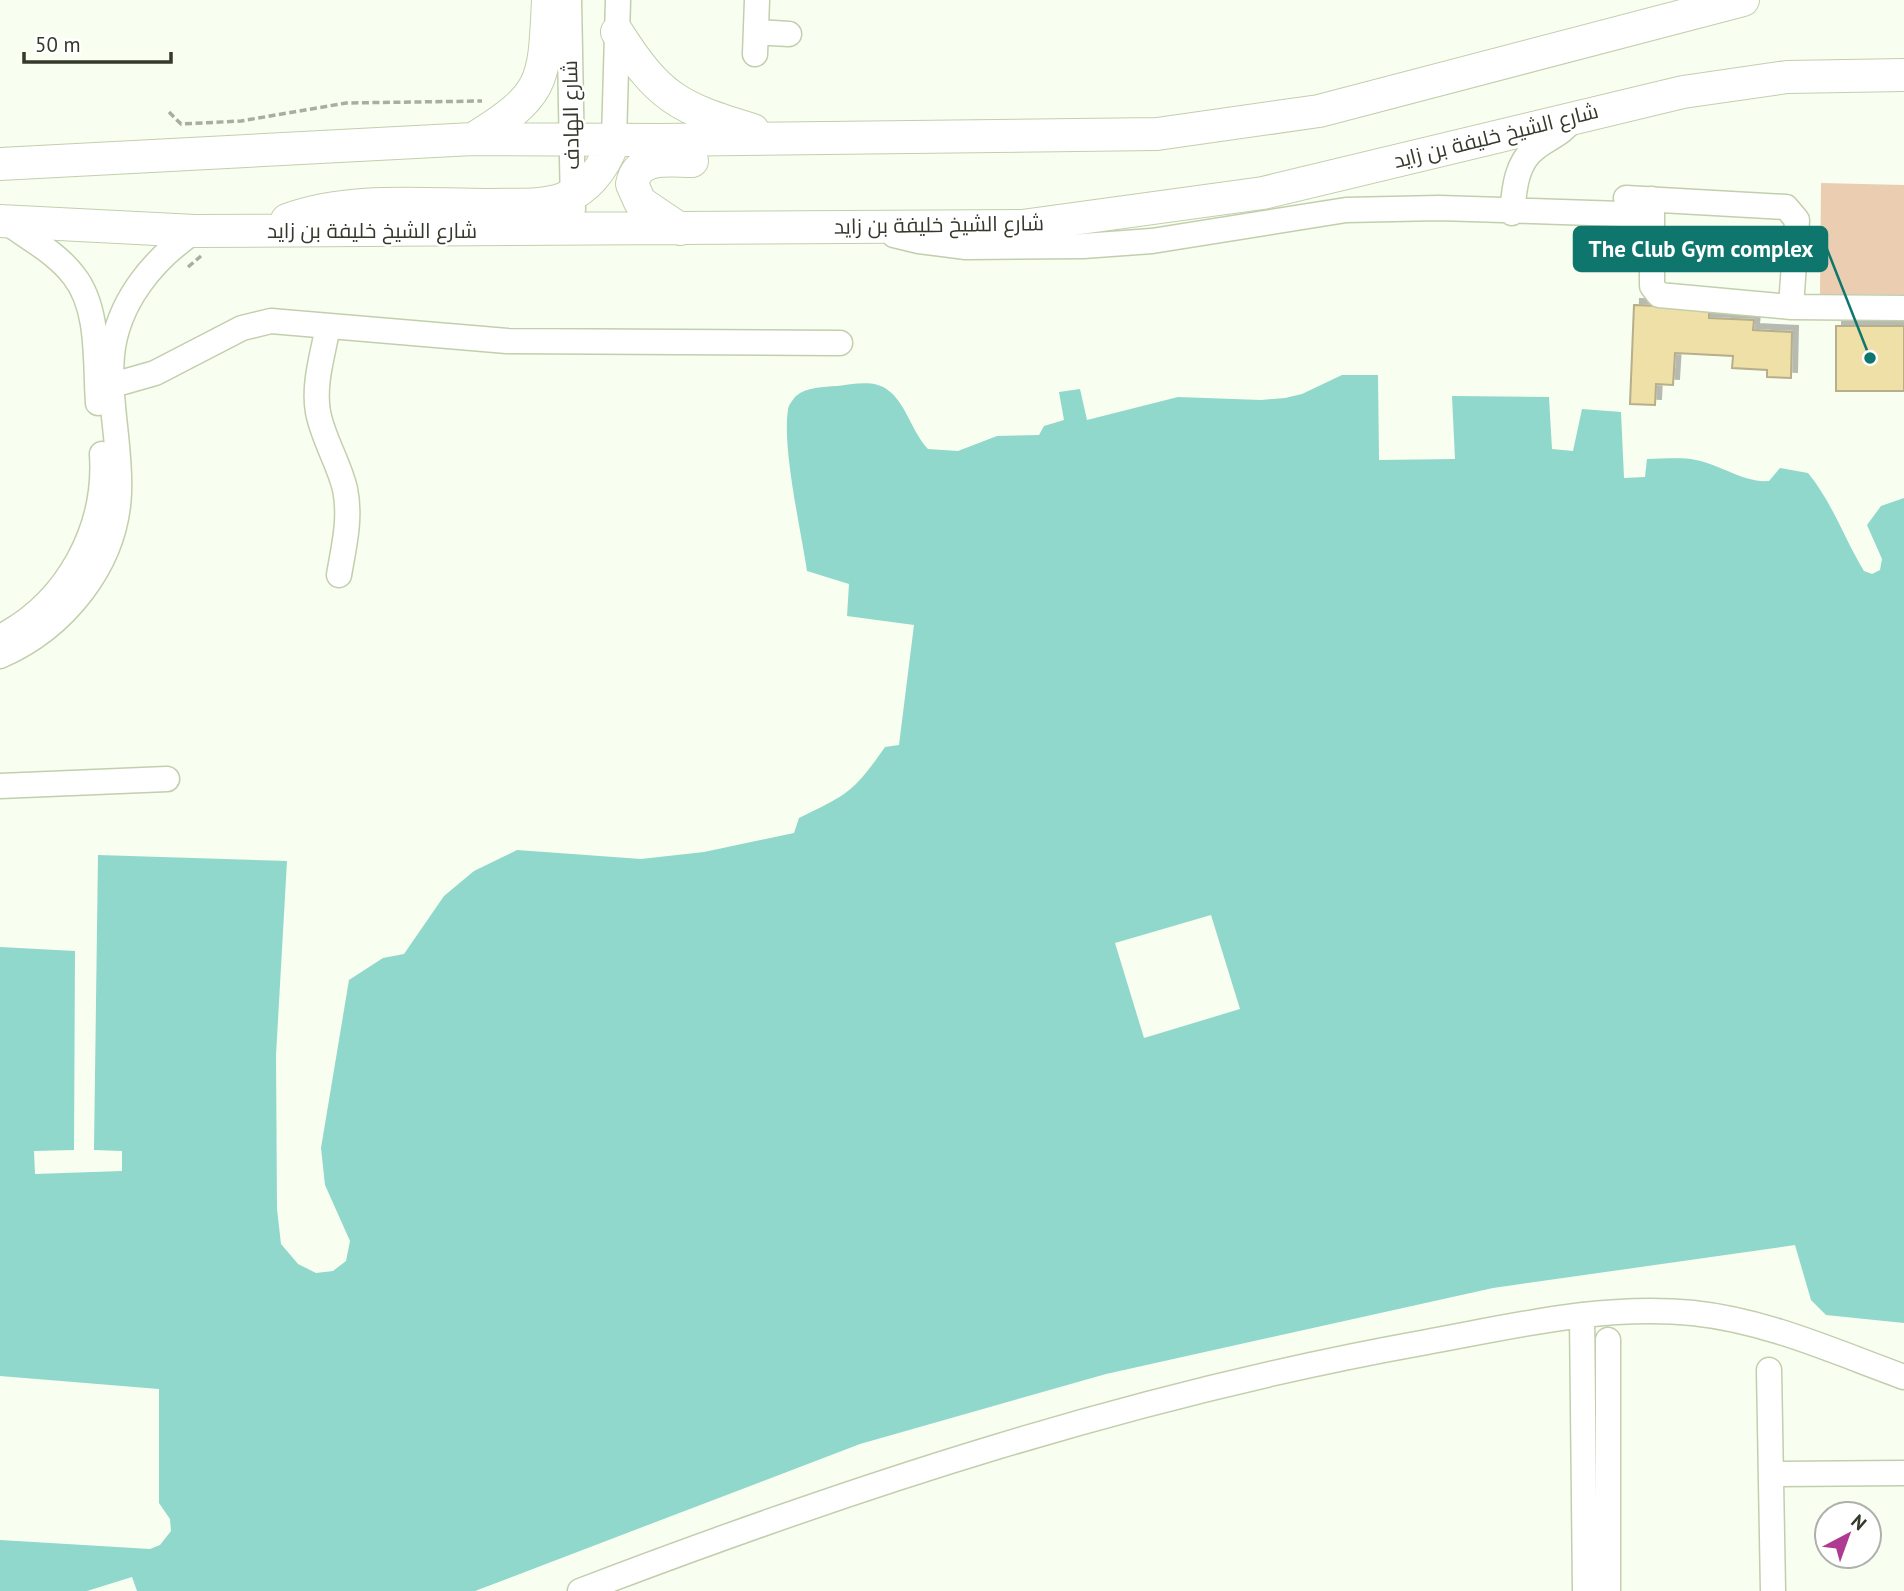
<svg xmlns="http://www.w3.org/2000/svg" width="1904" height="1591" font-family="'PT Sans',Cairo,sans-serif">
<defs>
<filter id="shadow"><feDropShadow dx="6" dy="-6" stdDeviation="0" flood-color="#0004"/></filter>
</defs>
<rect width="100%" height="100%" fill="#f8fef0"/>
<path fill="#ebceb1" d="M 1821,183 L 1904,185 L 1904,295 L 1820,294 Z"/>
<path fill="#8fd8cb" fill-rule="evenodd" d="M 1342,375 L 1378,375 L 1379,460 L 1455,459 L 1452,396 L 1549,397 L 1552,449 L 1573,451 L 1582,409 L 1621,412 L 1624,478 L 1645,477 L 1647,459 C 1663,459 1680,457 1696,460 C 1721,465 1744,483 1769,481 L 1780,468 L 1808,473 C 1832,502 1844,538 1864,571 L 1872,574 L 1880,570 L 1882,559 L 1867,525 L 1881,506 L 1904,498 L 1904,1323 L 1826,1315 L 1811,1300 L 1795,1245 L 1493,1288 L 1106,1374 L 860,1444 L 475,1591 L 137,1591 L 132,1577 L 87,1591 L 0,1591 L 0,1540 L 150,1549 L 160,1545 L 171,1531 L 170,1519 L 159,1503 L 159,1389 L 0,1376 L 0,947 L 75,951 L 74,1150 L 34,1151 L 35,1174 L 122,1171 L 122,1151 L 94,1150 L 98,855 L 287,861 L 276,1055 L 277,1209 L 281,1244 L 298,1264 L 316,1273 L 333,1271 L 346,1261 L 350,1241 L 325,1185 L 321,1148 L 349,980 L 383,958 L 404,954 L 444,896 L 474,871 L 517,850 L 641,859 L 704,852 L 794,833 L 799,818 C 848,794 853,793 885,747 L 899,745 L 914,625 L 847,616 L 849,584 L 807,571 C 801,530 782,448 788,410 C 788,406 793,399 796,396 C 806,387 824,387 837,386 C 853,384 876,379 889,391 C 906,404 912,432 928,449 L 958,451 L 997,436 L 1039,435 L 1044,426 L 1064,420 L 1059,392 L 1080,389 L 1087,420 L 1178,397 L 1261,400 L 1285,398 L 1302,394 ZM 1211,915 L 1240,1009 L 1144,1038 L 1115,943 Z"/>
<path fill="#efe0a7" stroke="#b7ae8b" stroke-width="2" filter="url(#shadow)" d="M 1634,305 L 1709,308 L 1709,318 L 1754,320 L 1753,330 L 1792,332 L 1791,378 L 1767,377 L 1767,370 L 1732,368 L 1733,356 L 1675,353 L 1673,385 L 1656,384 L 1655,405 L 1630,404 Z
M 1836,326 L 1904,326 L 1904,391 L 1836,391 Z"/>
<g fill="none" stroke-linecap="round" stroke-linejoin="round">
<g stroke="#c2cfad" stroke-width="27">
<path id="minor" d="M 569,0 L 573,209
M 756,32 L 789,34
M 755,54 L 757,0
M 614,140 L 618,0
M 1626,198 L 1786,207 L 1797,220 L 1791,307
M 1652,199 L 1652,286 L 1659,295 L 1791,307 L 1904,308
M 1512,213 C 1514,190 1516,161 1537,147 C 1550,137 1562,134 1572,120
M 5,221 C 28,238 57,253 74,276 C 100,309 95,363 98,403
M 894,235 L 919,241 L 966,247 L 1083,246 L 1152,241 L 1346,210 L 1439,208 L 1652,215
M 328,326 C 323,354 313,384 318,412 C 323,439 339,463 345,489 C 351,518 344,546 339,575
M 113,385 L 155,373 L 242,328 L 271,321 L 507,341 L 840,343
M 0,637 C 68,602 107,528 102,454
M 0,656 C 64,628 116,565 119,493 C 121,447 108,401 112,355 C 117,303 153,259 195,231
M 0,786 L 167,779
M 1582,1315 L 1585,1591
M 1608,1340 L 1608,1591
M 1769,1370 L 1773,1591
M 1771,1474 L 1904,1473
M 580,1591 C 855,1486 1136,1394 1427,1342 C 1514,1326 1604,1304 1693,1313 C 1768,1321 1835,1352 1904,1377"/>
</g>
<g stroke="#c2cfad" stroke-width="34">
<path id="major" d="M 617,32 C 659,98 679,108 753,130
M 473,139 C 546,94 544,82 548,0
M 0,164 L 473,139 L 659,140 L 1157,134 L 1319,111 L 1743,0
M 287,220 C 350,197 423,205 489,205 C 512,204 541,207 563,199 C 590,188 605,166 614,140
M 0,221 L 195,231 L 1022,226 L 1263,193 L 1683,92 L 1787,77 L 1904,75
M 680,229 L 640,202 L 632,184 C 638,155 668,161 692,161"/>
</g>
<path stroke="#a8aea0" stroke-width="3.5" stroke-dasharray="7 3.5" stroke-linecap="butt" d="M 169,112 L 181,124 L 241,121 L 346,103 L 482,101
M 188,267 L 201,256"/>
<use href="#minor" stroke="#fff" stroke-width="24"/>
<use href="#major" stroke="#fff" stroke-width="32"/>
</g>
<g text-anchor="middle" stroke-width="5" stroke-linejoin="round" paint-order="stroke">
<g font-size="21" fill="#34392b" stroke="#fff">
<text transform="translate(571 115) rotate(-91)" y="7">شارع الهادف</text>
<text transform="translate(1496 136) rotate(-14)" y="7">شارع الشيخ خليفة بن زايد</text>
<text transform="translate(939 225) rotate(-1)" y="7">شارع الشيخ خليفة بن زايد</text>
<text x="372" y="238">شارع الشيخ خليفة بن زايد</text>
</g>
</g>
<path fill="none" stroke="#0f766e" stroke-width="2.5" d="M1870 358L1827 249"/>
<circle fill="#0f766e" stroke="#fff" stroke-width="2.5" cx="1870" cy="358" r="7"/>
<rect fill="#0f766e" stroke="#0f766e" stroke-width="2.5" x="1574" y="227" width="253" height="44" rx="7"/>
<g font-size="23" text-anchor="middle" font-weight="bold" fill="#fff">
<text x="1701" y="257">The Club Gym complex</text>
</g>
<g transform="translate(1848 1535) rotate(41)"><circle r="33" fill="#ffffff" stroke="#aeb0aa" stroke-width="2"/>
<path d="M0-5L12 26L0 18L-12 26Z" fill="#af3a91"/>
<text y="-10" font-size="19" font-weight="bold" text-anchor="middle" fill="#34392b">N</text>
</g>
<path d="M24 52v10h147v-10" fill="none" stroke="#34392b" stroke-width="3.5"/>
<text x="35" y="52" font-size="21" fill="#34392b" stroke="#ffffff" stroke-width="5" paint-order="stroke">50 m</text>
</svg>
